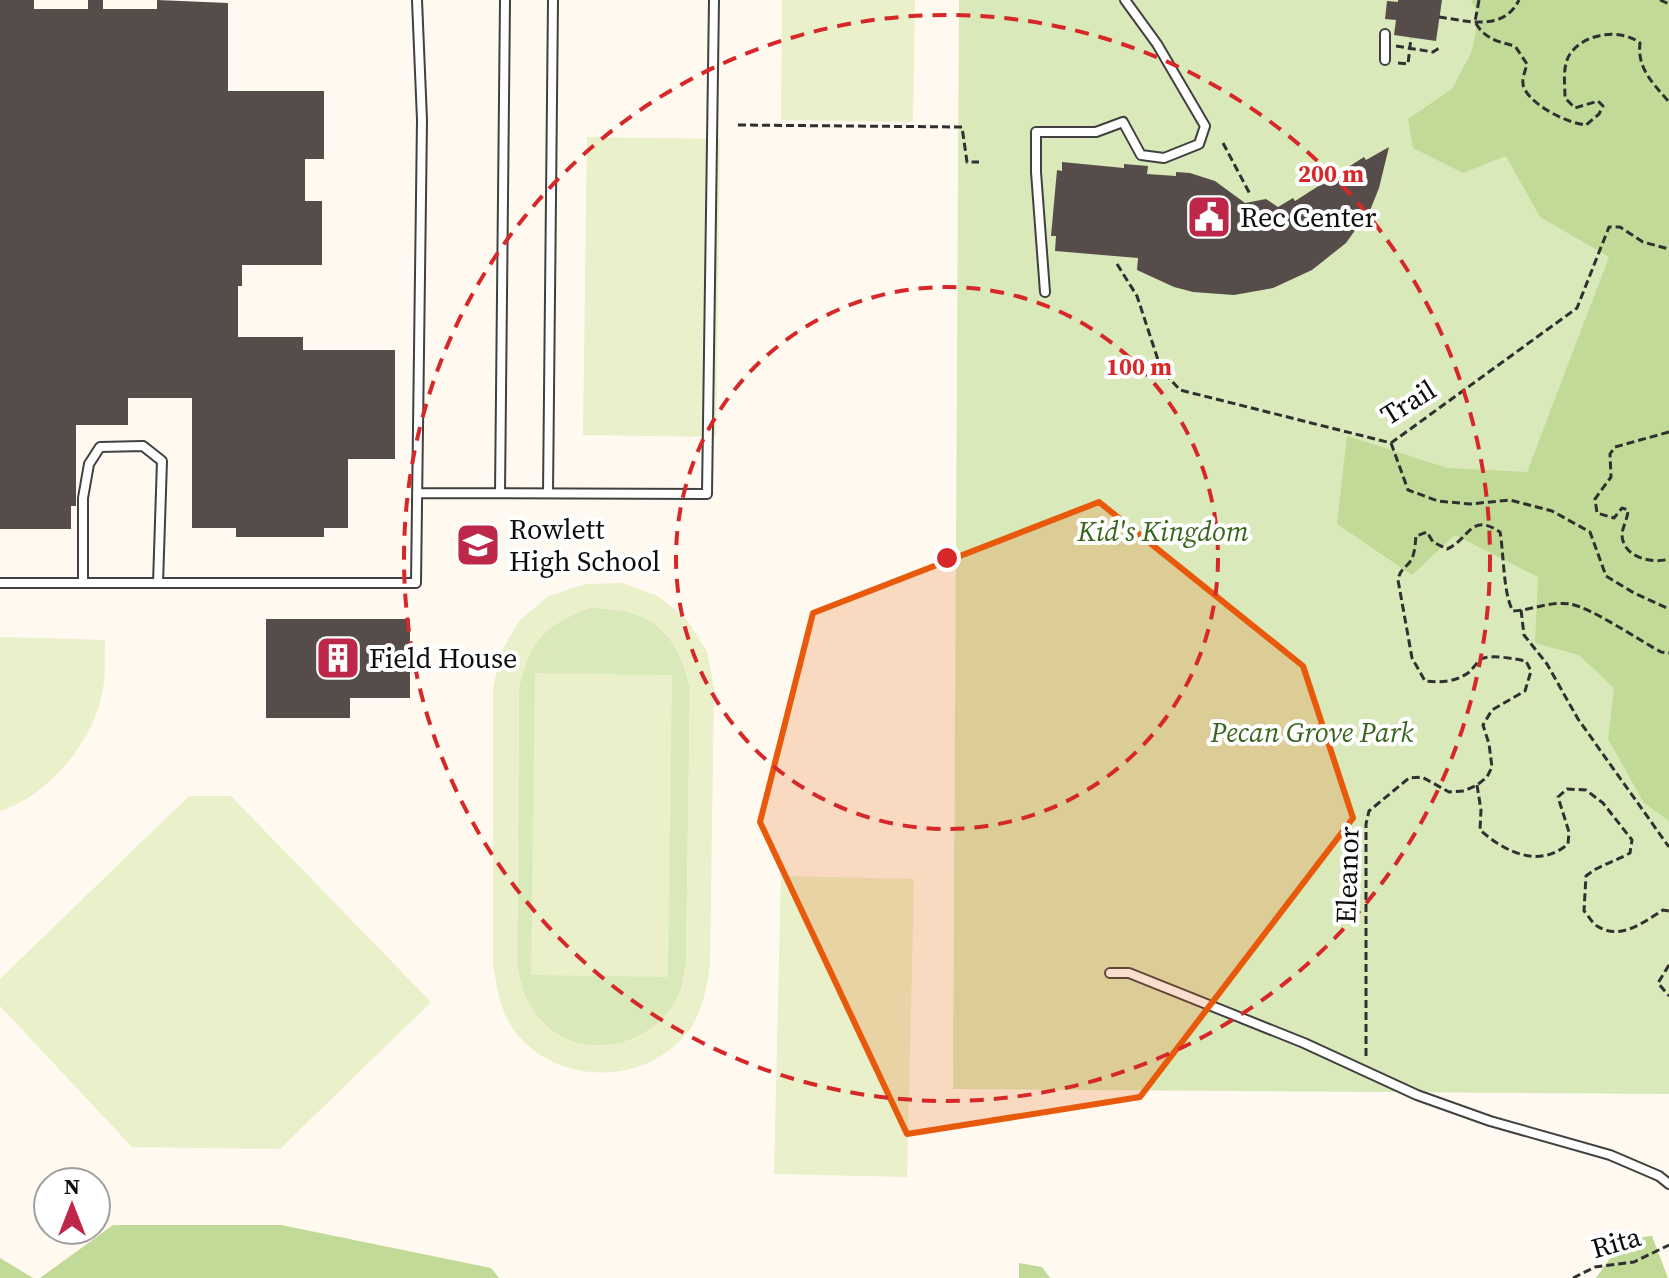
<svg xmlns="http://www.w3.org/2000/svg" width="1669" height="1278" font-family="'Source Serif 4',serif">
<rect width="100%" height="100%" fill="#fff9ef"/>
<path fill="#dae9b9" d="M 959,0 L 1669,0 L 1669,1094 L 953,1089 Z
M 590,608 C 650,608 677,630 690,688 L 686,964 C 684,974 683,986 679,994 C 655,1049 576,1066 537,1016 C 524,1000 521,984 517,965 L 519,688 C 529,642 545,624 590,608 Z"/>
<path fill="#c1da98" d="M 1471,0 L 1669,0 L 1669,821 L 1644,803 L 1608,739 L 1614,688 L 1579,655 L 1535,643 L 1538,577 L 1455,535 L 1412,575 L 1337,524 L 1347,436 L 1447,468 L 1527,472 L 1609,257 L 1540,217 L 1506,156 L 1463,173 L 1413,148 L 1408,119 L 1452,89 L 1472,51 L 1479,15 Z
M 113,1225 L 281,1225 L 491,1268 L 499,1278 L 40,1278 Z
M 1652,1236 L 1668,1278 L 1596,1278 L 1623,1240 Z
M 0,1258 L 33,1278 L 0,1278 Z
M 1019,1263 L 1042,1267 L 1050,1278 L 1019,1278 Z"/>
<path fill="#eaf0ca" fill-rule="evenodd" d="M 782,0 L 915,0 L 913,122 L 781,120 Z
M 587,137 L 720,139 L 716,437 L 583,435 Z
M 623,583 L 658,596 L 687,620 L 707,651 L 714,688 L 710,964 C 707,987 703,1009 690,1029 C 648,1087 555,1087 513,1029 C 500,1010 497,987 493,965 L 493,688 L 501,652 L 520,620 L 549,596 L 585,584 ZM 590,608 C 650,608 677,630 690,688 L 686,964 C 684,974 683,986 679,994 C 655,1049 576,1066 537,1016 C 524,1000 521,984 517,965 L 519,688 C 529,642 545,624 590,608 Z
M 0,637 L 105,640 C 104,656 106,673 103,689 C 94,741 50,795 0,811 Z
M 535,673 L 672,675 L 668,977 L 531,975 Z
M 189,796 L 231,796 L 431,1002 L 280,1149 L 132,1147 L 0,1006 L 0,979 Z
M 781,876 L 914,879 L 907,1177 L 774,1174 Z"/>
<path fill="#564d4a" d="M 0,0 L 34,0 L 34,9 L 88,9 L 88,0 L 103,0 L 103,9 L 157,9 L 157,0 L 228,3 L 228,91 L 324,91 L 324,159 L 305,159 L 305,201 L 322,201 L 322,265 L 242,265 L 242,286 L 238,286 L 238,337 L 303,337 L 303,350 L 395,350 L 395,459 L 348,459 L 348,528 L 324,528 L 324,537 L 236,537 L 236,528 L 192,528 L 192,398 L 128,398 L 128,425 L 76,425 L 76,506 L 71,506 L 71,529 L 0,529 Z
M 1398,0 L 1442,0 L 1436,41 L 1394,35 L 1396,20 L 1385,19 L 1387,1 L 1398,2 Z
M 1389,147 L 1379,188 L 1371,208 L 1346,243 L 1312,270 L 1273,288 L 1234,295 L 1193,292 L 1174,287 L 1137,270 L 1138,258 L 1055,251 L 1056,236 L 1051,236 L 1057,170 L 1062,171 L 1062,162 L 1124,168 L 1124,164 L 1148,166 L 1147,174 L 1176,176 L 1176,172 L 1190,173 L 1215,181 L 1245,203 L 1266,199 L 1278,207 L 1293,198 L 1295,201 L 1364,157 L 1366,160 Z
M 266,619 L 410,619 L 410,698 L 350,698 L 350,718 L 266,718 Z"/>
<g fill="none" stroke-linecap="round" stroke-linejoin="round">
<g stroke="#414141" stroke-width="12">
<path id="service" d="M 1385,60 L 1385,34
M 1045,292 L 1036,172 L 1036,132 L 1096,132 L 1123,122 L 1141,155 L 1164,158 L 1199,144 L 1205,126 L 1157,44 L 1125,0
M 417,493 L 707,494 L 714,0
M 500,493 L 505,0
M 548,493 L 553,0
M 0,583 L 416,583 L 422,120 L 417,0
M 83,583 L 83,498 L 89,464 L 100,447 L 143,446 L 162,461 L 158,583
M 1110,973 L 1129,973 L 1304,1043 L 1417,1095 L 1490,1121 L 1610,1155 L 1659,1176 L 1669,1184"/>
</g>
<path stroke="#303030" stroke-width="3" stroke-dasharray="8 4" stroke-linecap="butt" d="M 1479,0 L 1475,22 C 1485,39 1496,41 1515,46 L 1527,64 C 1525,72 1520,82 1525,90 C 1535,107 1567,123 1586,125 L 1599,114 L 1603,106 L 1598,101 L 1575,108 L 1565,98 C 1565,84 1562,66 1570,54 C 1584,33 1621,28 1640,43 C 1637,69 1653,83 1669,102
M 1660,0 L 1669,4
M 1439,17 C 1468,21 1503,32 1519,0
M 1396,46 L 1433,52 L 1439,48
M 1398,63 L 1408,64 L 1411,38
M 738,125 L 962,127 L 967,162 L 979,162
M 1223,143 L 1251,196
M 1117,264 L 1137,296 L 1161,369 L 1180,390 L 1391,443 L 1577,308 L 1609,227 L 1620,227 L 1643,242 L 1669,249
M 1669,432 L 1615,447 L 1610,454 L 1611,477 L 1595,499 L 1597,513 L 1614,518 L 1622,508 L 1628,510 C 1628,518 1622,528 1622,535 C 1623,558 1653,564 1669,559
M 1391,443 L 1408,490 L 1438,501 L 1470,504 L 1510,500 L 1552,511 L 1590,532 L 1606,576 L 1634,593 L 1669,609
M 1521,610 L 1524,635 L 1547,664 L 1578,719 L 1669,847
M 1477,785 L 1481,810 L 1480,830 C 1505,852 1539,869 1568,844 L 1569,832 L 1558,797 L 1567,789 L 1586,790 L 1603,803 L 1632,840 L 1630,853 C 1614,862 1599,865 1586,876 L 1584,911 C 1588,915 1592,923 1597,926 C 1620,941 1644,922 1663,910 L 1669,911
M 1669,965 L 1658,983 L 1669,996
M 1366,1056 L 1366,824 L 1369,811 L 1409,778 L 1422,777 L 1449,792 L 1464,791 L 1477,785 L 1487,777 L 1492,767 L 1489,744 L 1483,725 L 1492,710 L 1525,691 L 1531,671 L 1526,661 C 1515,659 1492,654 1481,659 C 1477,662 1473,669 1468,673 C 1455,682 1439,683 1425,681 L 1412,658 L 1398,580 C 1400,570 1403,570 1409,563 C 1415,556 1415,545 1416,536 L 1427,532 L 1433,542 L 1447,549 C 1470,539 1470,512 1500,532 C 1504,554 1503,594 1513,611 C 1532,610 1550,601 1570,604 C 1590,607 1639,640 1661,652 L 1669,653
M 1573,1278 L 1595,1267 L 1634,1262 L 1669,1245"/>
<use href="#service" stroke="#fff" stroke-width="8"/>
</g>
<path fill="#e8590c" fill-opacity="0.2" stroke="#e8590c" stroke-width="6" stroke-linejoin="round" d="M 1099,502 L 1303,666 L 1353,818 L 1140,1097 L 907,1134 L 760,822 L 813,613 Z"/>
<g fill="none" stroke="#d62828" stroke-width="4" stroke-dasharray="14 10">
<circle cx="947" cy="558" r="271"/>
<circle cx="947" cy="558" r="543"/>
</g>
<defs>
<g id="civic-square" transform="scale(2.3)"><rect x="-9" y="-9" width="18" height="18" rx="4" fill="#bd2749" stroke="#fff"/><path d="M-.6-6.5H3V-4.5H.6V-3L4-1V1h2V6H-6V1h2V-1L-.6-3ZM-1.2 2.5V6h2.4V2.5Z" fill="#fff"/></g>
<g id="school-square" transform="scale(2.3)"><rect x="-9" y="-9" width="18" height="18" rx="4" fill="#bd2749" stroke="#fff"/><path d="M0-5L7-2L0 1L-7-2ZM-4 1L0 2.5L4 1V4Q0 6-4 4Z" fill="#fff"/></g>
<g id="building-square" transform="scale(2.3)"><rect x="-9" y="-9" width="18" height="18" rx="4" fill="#bd2749" stroke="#fff"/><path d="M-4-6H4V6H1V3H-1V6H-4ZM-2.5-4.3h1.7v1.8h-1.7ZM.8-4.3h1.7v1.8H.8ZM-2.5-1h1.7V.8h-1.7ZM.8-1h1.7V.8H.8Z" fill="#fff"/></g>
</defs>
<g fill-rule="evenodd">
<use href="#civic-square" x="1209" y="217"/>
<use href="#school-square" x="478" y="545"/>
<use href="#building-square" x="338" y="658"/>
</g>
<g text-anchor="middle" stroke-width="8" stroke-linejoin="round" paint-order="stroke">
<g font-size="28" fill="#0e0e0e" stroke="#fff" text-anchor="start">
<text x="1240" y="227">Rec Center</text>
<text x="509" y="539">Rowlett<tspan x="509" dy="32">High School</tspan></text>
<text x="369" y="668">Field House</text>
</g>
<g font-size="28" fill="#0e0e0e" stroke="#fff">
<text transform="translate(1408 402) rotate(-32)" y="10">Trail</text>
<text transform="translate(1347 875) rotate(-88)" y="10">Eleanor</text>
<text transform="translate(1616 1242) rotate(-16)" y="10">Rita</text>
</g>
<g font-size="28" font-style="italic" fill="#3a651e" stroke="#fff">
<text x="1163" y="541">Kid's Kingdom</text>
<text x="1312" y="742">Pecan Grove Park</text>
</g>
</g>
<circle cx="947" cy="558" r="12" fill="#d62828" stroke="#fff" stroke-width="4"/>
<g font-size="24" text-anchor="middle" font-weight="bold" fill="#d62828" stroke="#fff" stroke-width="8" stroke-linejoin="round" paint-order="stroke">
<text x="1331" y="182">200 m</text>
<text x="1139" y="375">100 m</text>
</g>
<g transform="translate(72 1206)"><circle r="38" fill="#ffffff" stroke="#9f9f9f" stroke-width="2"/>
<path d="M0-6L14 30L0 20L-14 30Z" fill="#bd2749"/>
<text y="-12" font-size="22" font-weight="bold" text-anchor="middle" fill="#0e0e0e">N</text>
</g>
</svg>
